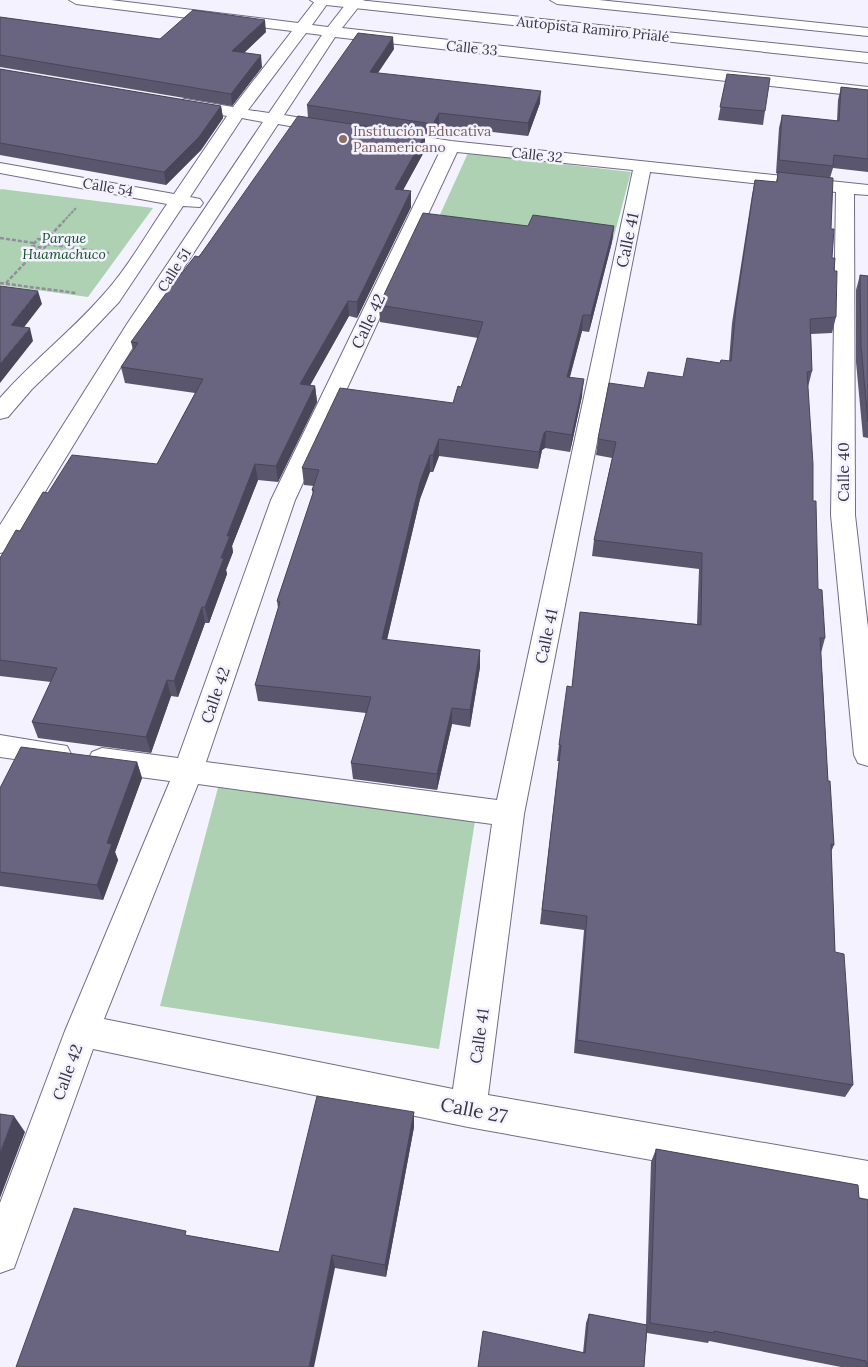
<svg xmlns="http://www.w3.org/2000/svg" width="868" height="1367" font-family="Lora,serif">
<rect width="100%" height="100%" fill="#f5f2ff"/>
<path fill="#add1b2" d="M 468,153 L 631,172 L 613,240 L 438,219 Z
M 0,190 L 1,189 L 153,208 L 88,297 L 0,285 Z
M 219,784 L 475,821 L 439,1049 L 160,1006 Z"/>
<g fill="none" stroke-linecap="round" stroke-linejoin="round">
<g stroke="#726b87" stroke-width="2">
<path id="minor" d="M 69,0 L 111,0 L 298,23 L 316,0 L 330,0 L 312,25 L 328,27 L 349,0 L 364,0 L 342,28 L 868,87 L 868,97 L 335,37 L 284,115 L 330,123 L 336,124 L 338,128 L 336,132 L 330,133 L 278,124 L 147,324 L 9,551 L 0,553 L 0,525 L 127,324 L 263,122 L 242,118 L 190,197 L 200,199 L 203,203 L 200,207 L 183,206 L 119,302 L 80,343 L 32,389 L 8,417 L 0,419 L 0,398 C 32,361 71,332 103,295 C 127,269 147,233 167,204 L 0,173 L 0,163 L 174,194 L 227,116 L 179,107 L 177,104 L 179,101 L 185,99 L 233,107 L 292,31 L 76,4 ZM 306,33 L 322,35 L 269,113 L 248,110 Z
M 388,131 L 451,141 L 868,185 L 868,195 L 854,194 L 855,515 L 868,628 L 868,766 L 858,763 L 854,755 L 831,515 L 836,192 L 650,172 L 524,814 L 488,1095 L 868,1161 L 868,1199 L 468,1127 L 93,1049 L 19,1254 L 14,1268 L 0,1273 L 0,1203 L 65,1031 L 170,781 L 102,772 L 92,768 L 88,760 L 92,752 L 102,748 L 178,758 L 271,500 L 441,149 L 382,140 L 380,136 L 382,132 ZM 457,152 L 633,170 L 497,800 L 206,762 L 295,500 ZM 198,784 L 492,824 L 453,1089 L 104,1019 Z
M 0,735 L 67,746 L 71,754 L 67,762 L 57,765 L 0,757 Z"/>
</g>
<g stroke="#726b87" stroke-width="2">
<path id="highway" d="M 310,0 L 358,0 L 868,53 L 868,63 L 317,4 Z
M 550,0 L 599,0 L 868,28 L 868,36 L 557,4 Z"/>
</g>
<path stroke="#918e9b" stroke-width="2" stroke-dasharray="3 1" stroke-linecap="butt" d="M 63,222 L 76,208"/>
<path stroke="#918e9b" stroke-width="2.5" stroke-dasharray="4 2" stroke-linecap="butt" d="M 0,238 L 34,243
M 38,239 L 50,241 L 44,248 L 32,246 Z
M 46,240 L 64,221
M 47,244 L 109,253
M 0,283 L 76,293
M 6,283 L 40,247"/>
<use href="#minor" fill="#fff" fill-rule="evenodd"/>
<use href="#highway" fill="#fff" fill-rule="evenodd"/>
</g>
<path fill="#5a566d" d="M 0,17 L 160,39 L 266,32 L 244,53 L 262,67 L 232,106 L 0,67 Z
M 394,49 L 378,73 L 540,103 L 528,136 L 439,126 L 433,136 L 425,135 L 425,150 L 403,190 L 411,191 L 411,207 L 357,318 L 349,316 L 310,385 L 315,386 L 317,402 L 278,482 L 258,480 L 232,546 L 233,552 L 226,570 L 227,574 L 209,623 L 205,623 L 178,697 L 171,696 L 151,753 L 38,738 L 32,722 L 51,682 L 0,676 L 0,558 L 48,493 L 157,464 L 195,393 L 125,383 L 121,367 L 133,350 L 131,342 L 308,118 L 307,105 Z
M 0,69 L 221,106 L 223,118 L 201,150 L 166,185 L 0,155 Z
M 727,74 L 765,111 L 763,125 L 718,120 Z
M 841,87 L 868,90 L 868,172 L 833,168 L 830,178 L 831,229 L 832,258 L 834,271 L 836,317 L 832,333 L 811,334 L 812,371 L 808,387 L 813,501 L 818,589 L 825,638 L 821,653 L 828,781 L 834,845 L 831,852 L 835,952 L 853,1085 L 845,1097 L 574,1053 L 584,930 L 540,924 L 559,761 L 557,761 L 559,745 L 572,687 L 580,612 L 697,624 L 699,569 L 592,556 L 594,540 L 612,458 L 596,455 L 598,439 L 644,388 L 683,377 L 729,361 L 732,323 L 752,195 L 755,180 L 776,182 L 778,174 L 776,173 L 779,128 L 782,115 L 837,121 L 838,100 Z
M 528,226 L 614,226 L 612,242 L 589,332 L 582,331 L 570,377 L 582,396 L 570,452 L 545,448 L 542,450 L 538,469 L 439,456 L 433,472 L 430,472 L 420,499 L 387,640 L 480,650 L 480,667 L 470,727 L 452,724 L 437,790 L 353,779 L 351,763 L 366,713 L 258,701 L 255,685 L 278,608 L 277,601 L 313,494 L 312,490 L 314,486 L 304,485 L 302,468 L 453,403 L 461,387 L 478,338 L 380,322 L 379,305 Z
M 860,275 L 868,276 L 868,438 L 863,437 L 856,362 L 856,290 Z
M 137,762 L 142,778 L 115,852 L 118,860 L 103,900 L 0,886 L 0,788 Z
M 414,1112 L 414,1127 L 386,1277 L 335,1268 L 188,1235 L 279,1252 Z
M 656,1149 L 858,1185 L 868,1367 L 841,1367 L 709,1341 L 708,1343 L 647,1333 L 644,1367 L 583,1353 L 586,1323 L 589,1314 L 646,1325 L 651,1162 Z"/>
<path fill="#4a4659" d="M 265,20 L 266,32 L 233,63 L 232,51 Z
M 393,37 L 394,49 L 370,84 L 370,72 Z
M 261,55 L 262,67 L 232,106 L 231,94 Z
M 541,91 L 540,103 L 528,136 L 528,123 Z
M 221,106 L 223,118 L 201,150 L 166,185 L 164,172 Z
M 439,113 L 439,126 L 433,136 L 433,124 Z
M 425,135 L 425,150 L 395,205 L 395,189 Z
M 411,191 L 411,207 L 357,318 L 357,302 Z
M 614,226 L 612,242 L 589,332 L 591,315 Z
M 38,291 L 42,304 L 15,339 L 11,325 Z
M 348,301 L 349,316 L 302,400 L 300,384 Z
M 583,315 L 582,331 L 565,394 L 567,377 Z
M 30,328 L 33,341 L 0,383 L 0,364 Z
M 584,379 L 582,396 L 570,452 L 572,435 Z
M 315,386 L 317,402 L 278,482 L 276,466 Z
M 546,431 L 545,448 L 542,450 L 538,469 L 539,452 L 544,433 Z
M 439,439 L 439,456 L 433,472 L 433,455 Z
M 430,455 L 430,472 L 420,499 L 383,656 L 382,639 L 420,482 Z
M 255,464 L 258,480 L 232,546 L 233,552 L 226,570 L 227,574 L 209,623 L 205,607 L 221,558 L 227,536 Z
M 202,607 L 205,623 L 178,697 L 174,681 Z
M 480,650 L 480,667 L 470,727 L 470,710 Z
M 167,680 L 171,696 L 151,753 L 146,737 Z
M 452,708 L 452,724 L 437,790 L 437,774 Z
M 137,762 L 142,778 L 115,852 L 118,860 L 103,900 L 97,885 L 107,843 Z
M 414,1112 L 414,1127 L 386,1277 L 385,1265 Z
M 14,1116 L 25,1132 L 0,1198 L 0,1153 Z
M 332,1255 L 335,1268 L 314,1367 L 309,1367 Z"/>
<path fill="#69647f" stroke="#4a4659" d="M 193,10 L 265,20 L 232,51 L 261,55 L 231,94 L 0,55 L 0,17 L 160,39 Z
M 358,33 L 393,37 L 370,72 L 541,91 L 528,123 L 439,113 L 433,124 L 307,105 Z
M 0,69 L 221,106 L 199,137 L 164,172 L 0,143 Z
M 727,74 L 770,78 L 765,111 L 720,107 Z
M 841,87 L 868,90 L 868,159 L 834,155 L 833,166 L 779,160 L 782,115 L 839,121 Z
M 298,116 L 425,135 L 395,189 L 411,191 L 357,302 L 348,301 L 300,384 L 315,386 L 276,466 L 255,464 L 227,536 L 230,536 L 221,558 L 224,558 L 205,607 L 202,607 L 174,681 L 167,680 L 146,737 L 32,722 L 57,668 L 0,660 L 0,558 L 16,530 L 20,531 L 43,492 L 48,493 L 72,455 L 157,464 L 203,379 L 121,367 L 138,343 L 131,342 L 167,292 L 195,256 L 199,257 Z
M 778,172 L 833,178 L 831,229 L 834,229 L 832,258 L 835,258 L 834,271 L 837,271 L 836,317 L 810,319 L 812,371 L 807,372 L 813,464 L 813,501 L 816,501 L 818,589 L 822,590 L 825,638 L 820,638 L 828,781 L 830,781 L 834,845 L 831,844 L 835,952 L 844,954 L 853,1085 L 577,1040 L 587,916 L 542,910 L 561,745 L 559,745 L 567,686 L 572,687 L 580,612 L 701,625 L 702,553 L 594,540 L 616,442 L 598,439 L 609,383 L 644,388 L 648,372 L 683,377 L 687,358 L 720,363 L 721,360 L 731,361 L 736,307 L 755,180 L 777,182 Z
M 423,213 L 528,226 L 533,215 L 614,226 L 591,315 L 583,315 L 567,377 L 584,379 L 572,435 L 546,431 L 544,433 L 539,452 L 439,439 L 433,455 L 430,455 L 420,482 L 382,639 L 480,650 L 470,710 L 452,708 L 437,774 L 351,763 L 371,697 L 255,685 L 280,602 L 277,601 L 314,490 L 312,490 L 319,470 L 302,468 L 340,388 L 453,403 L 458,386 L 461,387 L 483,322 L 379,305 Z
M 860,275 L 868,276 L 868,422 L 861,346 Z
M 0,286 L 38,291 L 11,325 L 30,328 L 0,364 Z
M 21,747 L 137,762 L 107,843 L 112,844 L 97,885 L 0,872 L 0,788 Z
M 317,1096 L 414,1112 L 385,1265 L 332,1255 L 309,1367 L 16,1367 L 74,1208 L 186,1231 L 185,1235 L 279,1252 Z
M 0,1114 L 14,1116 L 0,1153 Z
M 656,1149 L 858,1185 L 859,1198 L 868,1200 L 868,1367 L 867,1367 L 866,1361 L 714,1331 L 714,1333 L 650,1323 Z
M 589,1314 L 647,1325 L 644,1367 L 478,1367 L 483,1331 L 585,1353 Z"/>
<circle fill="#8d6e63" stroke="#f5f2ff" stroke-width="2" cx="343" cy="139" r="5"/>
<g text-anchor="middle" stroke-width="5" stroke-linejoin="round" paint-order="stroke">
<g font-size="14" fill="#393643" stroke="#f5f2ff">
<text transform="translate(593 29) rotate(6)" y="5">Autopista Ramiro Prialé</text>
<text transform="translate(472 48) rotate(6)" y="5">Calle 33</text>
<text transform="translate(537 155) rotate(6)" y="5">Calle 32</text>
<text transform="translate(108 187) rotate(10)" y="5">Calle 54</text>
<text transform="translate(174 270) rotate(-57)" y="5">Calle 51</text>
</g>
<g font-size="14" fill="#785e54" stroke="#f5f2ff" text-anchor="start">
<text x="353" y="136">Institución Educativa<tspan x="353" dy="16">Panamericano</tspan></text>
</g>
<g font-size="14" font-style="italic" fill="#144f24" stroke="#f5f2ff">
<text x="64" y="243">Parque<tspan x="64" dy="16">Huamachuco</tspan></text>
</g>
<g font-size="16" fill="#393643" stroke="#f5f2ff">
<text transform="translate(627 240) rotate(-78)" y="6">Calle 41</text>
<text transform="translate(368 321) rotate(-65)" y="6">Calle 42</text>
<text transform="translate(843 472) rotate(-90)" y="6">Calle 40</text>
<text transform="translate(546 636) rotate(-78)" y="6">Calle 41</text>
<text transform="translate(215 695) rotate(-71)" y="6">Calle 42</text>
<text transform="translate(479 1036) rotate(-82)" y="6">Calle 41</text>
<text transform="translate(67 1072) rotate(-70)" y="6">Calle 42</text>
</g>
<g font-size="19" fill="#393643" stroke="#f5f2ff">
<text transform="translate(474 1110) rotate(11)" y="7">Calle 27</text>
</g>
</g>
</svg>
